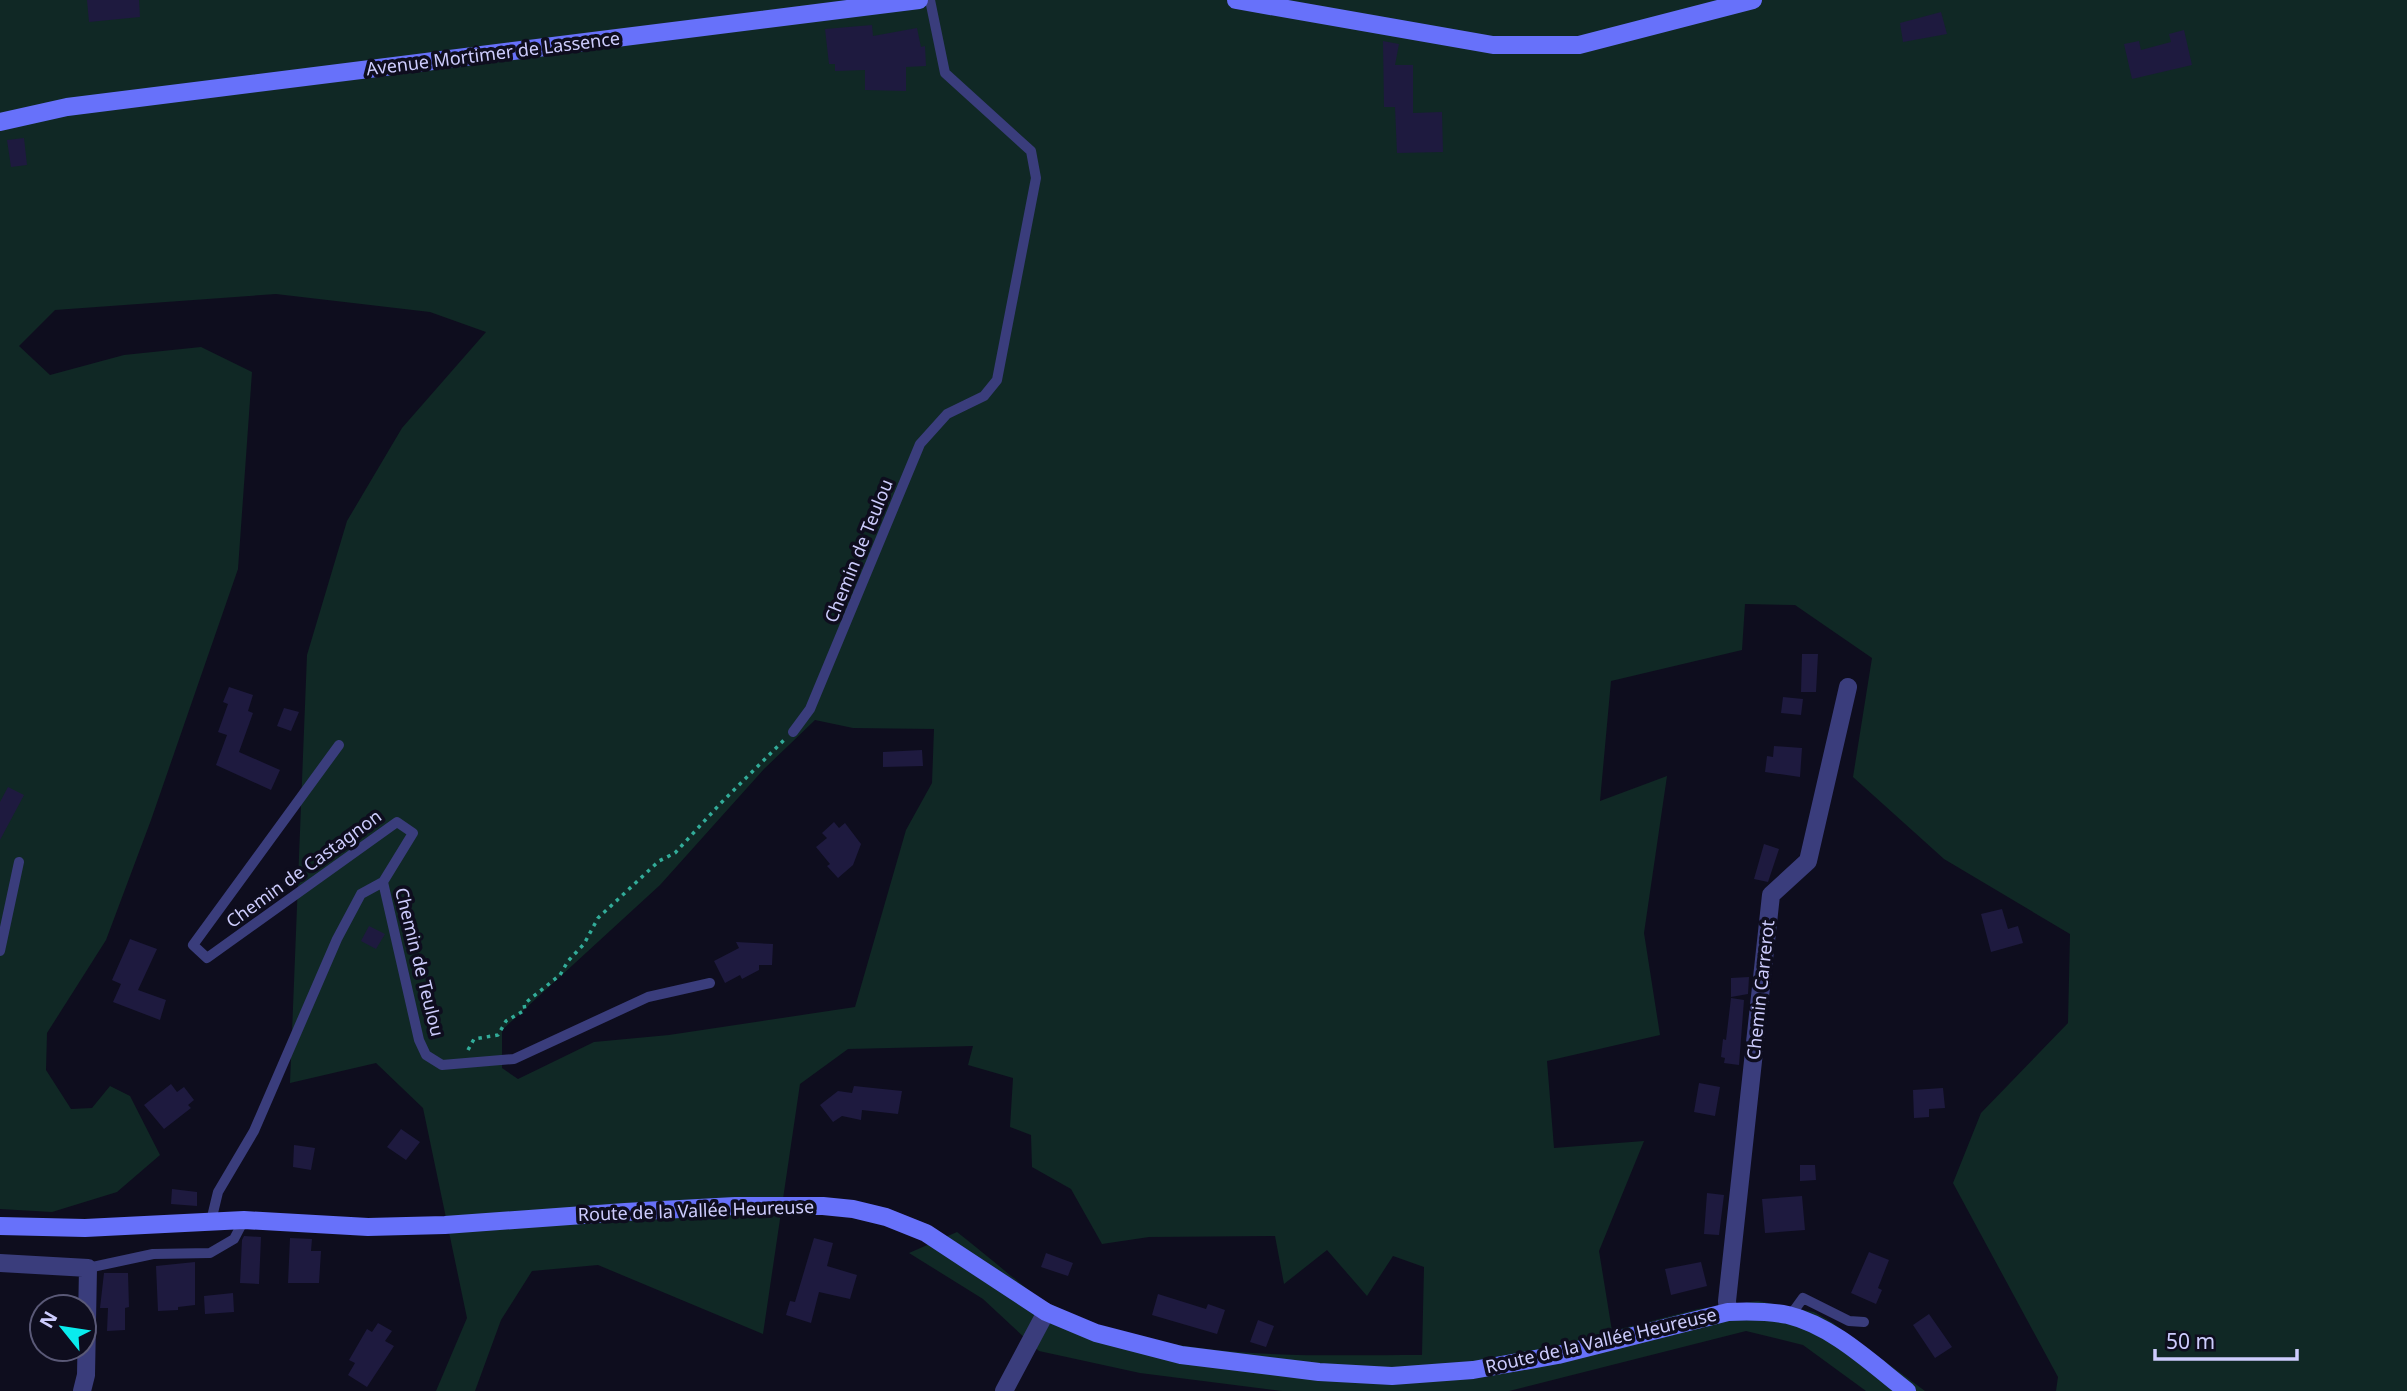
<svg xmlns="http://www.w3.org/2000/svg" width="2407" height="1391" font-family="'Noto Sans',sans-serif">
<rect width="100%" height="100%" fill="#0e0d1e"/>
<path fill="#102825" fill-rule="evenodd" d="M 0,0 L 2407,0 L 2407,1391 L 2056,1391 L 2058,1377 L 1953,1183 L 1981,1113 L 2068,1023 L 2070,934 L 1944,859 L 1853,777 L 1872,658 L 1795,605 L 1745,604 L 1742,650 L 1611,681 L 1600,801 L 1667,776 L 1644,933 L 1660,1035 L 1547,1061 L 1554,1148 L 1644,1141 L 1599,1251 L 1612,1331 L 1698,1309 L 1758,1301 L 1814,1312 L 1833,1323 L 1925,1391 L 1866,1391 L 1803,1345 L 1746,1331 L 1509,1391 L 1282,1391 L 1140,1373 L 1039,1351 L 983,1299 L 909,1253 L 957,1232 C 975,1246 993,1261 1011,1276 C 1021,1283 1030,1293 1041,1299 C 1156,1363 1295,1355 1422,1355 L 1424,1267 L 1393,1256 L 1367,1296 L 1327,1250 L 1284,1284 L 1275,1236 L 1149,1237 L 1102,1244 L 1071,1189 L 1032,1167 L 1031,1135 L 1010,1127 L 1013,1078 L 968,1065 L 973,1046 L 848,1049 L 800,1084 L 763,1334 L 598,1265 L 532,1271 L 501,1320 L 475,1391 L 436,1391 L 467,1318 L 423,1108 L 376,1063 L 290,1083 L 307,655 L 347,521 L 402,428 L 486,332 L 430,312 L 276,294 L 55,310 L 19,346 L 50,375 L 124,355 L 201,347 L 252,372 L 238,569 L 151,820 L 106,940 L 47,1033 L 46,1070 L 71,1109 L 92,1108 L 110,1086 L 130,1096 L 160,1155 L 117,1192 L 52,1212 L 0,1209 ZM 815,720 L 853,728 L 934,729 L 932,783 L 906,830 L 855,1007 L 669,1035 L 594,1042 L 518,1079 L 502,1068 L 502,1030 L 660,885 L 764,769 Z"/>
<path fill="#1e1a3f" d="M 87,0 L 139,0 L 140,17 L 89,22 Z
M 1941,12 L 1947,34 L 1903,42 L 1900,23 Z
M 872,25 L 873,36 L 917,28 L 921,47 L 925,46 L 926,66 L 906,67 L 906,91 L 865,90 L 865,70 L 835,71 L 835,64 L 829,64 L 825,29 Z
M 2184,30 L 2192,65 L 2132,79 L 2124,44 L 2139,41 L 2141,50 L 2171,42 L 2169,34 Z
M 1383,41 L 1399,44 L 1395,65 L 1413,65 L 1413,113 L 1442,112 L 1443,152 L 1397,153 L 1395,107 L 1384,107 Z
M 24,138 L 27,165 L 11,167 L 7,140 Z
M 1802,654 L 1818,654 L 1816,692 L 1801,692 Z
M 229,687 L 253,695 L 248,711 L 253,713 L 239,752 L 280,770 L 271,790 L 216,765 L 227,735 L 218,732 L 228,704 L 223,702 Z
M 1783,697 L 1803,699 L 1801,715 L 1781,713 Z
M 284,708 L 299,712 L 291,731 L 277,726 Z
M 1774,746 L 1802,748 L 1800,777 L 1765,772 L 1767,756 L 1773,757 Z
M 922,750 L 923,766 L 883,767 L 883,752 Z
M 8,787 L 24,795 L 0,840 L 0,802 Z
M 834,822 L 839,828 L 845,823 L 861,844 L 853,865 L 838,878 L 827,866 L 830,864 L 816,847 L 827,838 L 822,833 Z
M 1764,844 L 1779,849 L 1768,882 L 1754,879 Z
M 2002,909 L 2008,929 L 2018,926 L 2023,943 L 1991,952 L 1981,914 Z
M 369,926 L 385,934 L 376,949 L 361,941 Z
M 130,939 L 157,949 L 138,990 L 166,1000 L 160,1020 L 113,1002 L 121,984 L 112,980 Z
M 736,942 L 773,944 L 772,965 L 759,965 L 759,970 L 742,979 L 740,975 L 725,983 L 714,961 L 739,948 Z
M 1749,977 L 1748,994 L 1731,997 L 1731,978 Z
M 1731,998 L 1744,1000 L 1739,1065 L 1724,1063 L 1725,1058 L 1721,1057 L 1723,1039 L 1726,1040 Z
M 1699,1083 L 1720,1087 L 1715,1116 L 1694,1112 Z
M 171,1084 L 177,1092 L 184,1087 L 194,1100 L 188,1105 L 191,1108 L 164,1129 L 144,1105 Z
M 854,1086 L 902,1091 L 898,1114 L 862,1110 L 861,1120 L 842,1116 L 833,1122 L 820,1105 L 838,1091 L 852,1093 Z
M 1943,1088 L 1945,1108 L 1929,1109 L 1929,1117 L 1914,1118 L 1913,1090 Z
M 401,1129 L 420,1142 L 406,1160 L 387,1147 Z
M 294,1145 L 315,1148 L 311,1170 L 293,1167 Z
M 1800,1165 L 1815,1165 L 1816,1180 L 1800,1181 Z
M 172,1189 L 197,1192 L 197,1206 L 171,1204 Z
M 1707,1193 L 1724,1195 L 1719,1235 L 1704,1234 Z
M 1802,1196 L 1805,1230 L 1765,1233 L 1762,1199 Z
M 244,1236 L 261,1237 L 259,1284 L 240,1283 L 242,1240 Z
M 290,1238 L 312,1239 L 311,1251 L 321,1251 L 319,1283 L 288,1283 Z
M 814,1238 L 833,1243 L 827,1266 L 857,1275 L 850,1299 L 819,1292 L 811,1323 L 786,1315 L 790,1301 L 795,1302 Z
M 1869,1252 L 1889,1260 L 1878,1288 L 1882,1290 L 1876,1304 L 1851,1293 Z
M 1046,1253 L 1073,1263 L 1068,1276 L 1041,1267 Z
M 195,1262 L 195,1305 L 178,1307 L 178,1310 L 158,1311 L 156,1266 Z
M 1701,1262 L 1707,1286 L 1671,1295 L 1665,1269 Z
M 104,1273 L 128,1273 L 129,1307 L 125,1308 L 125,1330 L 107,1331 L 108,1308 L 100,1308 Z
M 233,1293 L 234,1312 L 205,1314 L 204,1296 Z
M 1158,1294 L 1206,1309 L 1208,1304 L 1225,1310 L 1217,1334 L 1152,1315 Z
M 1929,1314 L 1952,1347 L 1935,1358 L 1913,1325 Z
M 1258,1320 L 1274,1326 L 1266,1347 L 1250,1342 Z
M 378,1323 L 392,1331 L 385,1341 L 394,1346 L 367,1387 L 348,1375 L 355,1363 L 349,1360 L 367,1329 L 372,1332 Z"/>
<g fill="none" stroke-linecap="round" stroke-linejoin="round">
<path stroke="#32ac99" stroke-width="3.5" stroke-dasharray="3.5 5" stroke-linecap="butt" d="M 468,1050 L 474,1039 L 498,1035 L 506,1021 L 525,1010 L 524,1004 L 560,975 L 568,961 L 584,944 L 598,918 L 659,861 L 675,853 L 720,804 L 784,740"/>
<path stroke="#3a3d7c" stroke-width="10" d="M 793,732 L 810,709 L 920,444 L 947,414 L 984,396 L 997,380 L 1036,178 L 1031,151 L 945,73 L 930,0
M 383,882 L 419,1040 L 426,1055 L 442,1065 L 514,1059 L 648,997 L 710,983
M 0,951 L 19,862
M 211,1221 L 218,1192 L 254,1131 L 337,939 L 361,894 L 383,882 L 413,833 L 397,822 L 207,958 L 193,945 L 339,745
M 88,1268 L 153,1254 L 210,1253 L 234,1239 L 244,1220
M 1790,1316 L 1803,1298 L 1849,1321 L 1864,1322"/>
<path stroke="#3a3d7c" stroke-width="18" d="M 0,1263 L 88,1268 L 86,1375 L 82,1391
M 1728,1312 L 1727,1301 L 1771,895 L 1808,861 L 1848,687
M 1004,1391 L 1046,1312"/>
<path stroke="#6771fa" stroke-width="18" d="M 1236,0 L 1493,45 L 1579,45 L 1753,0
M 0,122 L 67,107 L 919,0
M 0,1226 L 85,1228 L 244,1220 L 368,1227 L 445,1225 L 625,1212 L 735,1206 L 823,1206 L 853,1209 L 886,1217 L 926,1233 L 1046,1312 L 1096,1333 L 1181,1355 L 1319,1372 L 1392,1376 L 1473,1370 L 1558,1355 L 1728,1312 C 1749,1311 1768,1311 1788,1315 C 1833,1326 1871,1363 1907,1391"/>
</g>
<g text-anchor="middle" stroke-width="7" stroke-linejoin="round" paint-order="stroke">
<g font-size="18" fill="#cdccfd" stroke="#0e0d1e">
<text transform="translate(493 54) rotate(-7)" y="6">Avenue Mortimer de Lassence</text>
<text transform="translate(859 551) rotate(-68)" y="6">Chemin de Teulou</text>
<text transform="translate(304 869) rotate(-36)" y="6">Chemin de Castagnon</text>
<text transform="translate(419 962) rotate(76)" y="6">Chemin de Teulou</text>
<text transform="translate(1761 990) rotate(-84)" y="6">Chemin Carrerot</text>
<text transform="translate(696 1211) rotate(-2)" y="6">Route de la Vallée Heureuse</text>
<text transform="translate(1601 1341) rotate(-13)" y="6">Route de la Vallée Heureuse</text>
</g>
</g>
<g transform="translate(63 1328) rotate(300)"><circle r="33" fill="#0e0d1e" stroke="#5a5977" stroke-width="2"/>
<path d="M0-5L12 26L0 18L-12 26Z" fill="#09eced"/>
<text y="-10" font-size="19" font-weight="bold" text-anchor="middle" fill="#cdccfd">N</text>
</g>
<path d="M2155 1349v10h142v-10" fill="none" stroke="#cdccfd" stroke-width="3.5"/>
<text x="2166" y="1349" font-size="21" fill="#cdccfd" stroke="#0e0d1e" stroke-width="5" paint-order="stroke">50 m</text>
</svg>
